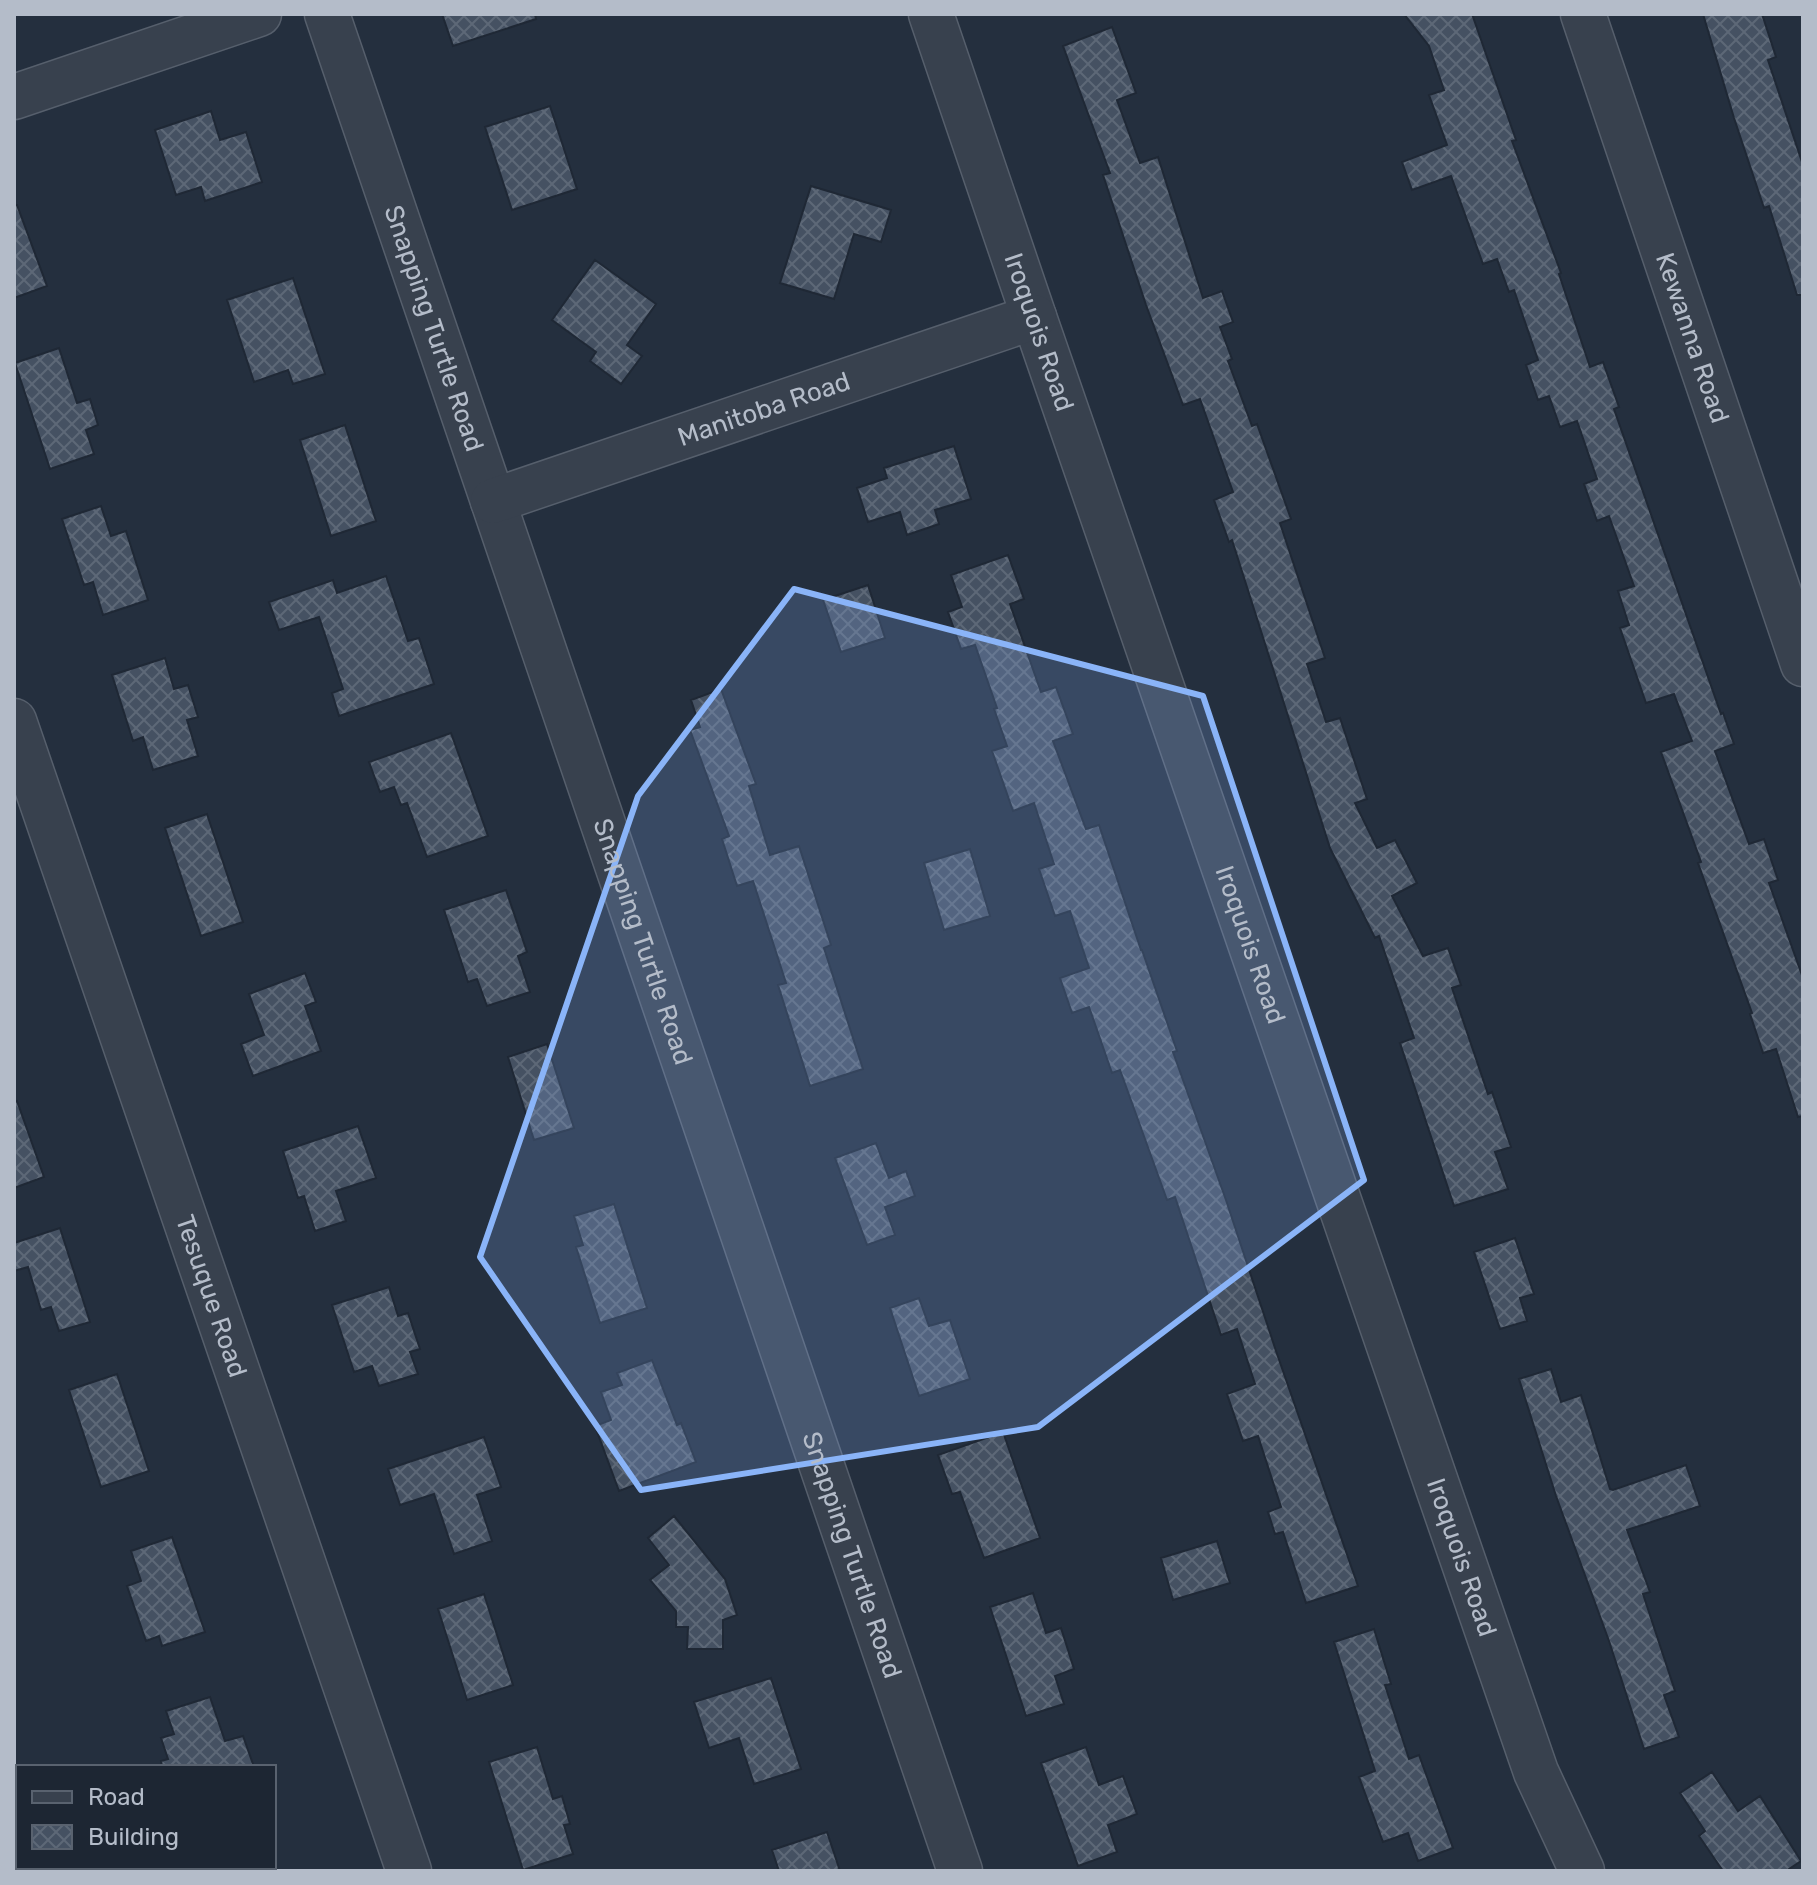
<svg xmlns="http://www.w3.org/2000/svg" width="1817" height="1885" font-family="Rubik,sans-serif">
<defs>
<pattern id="building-cross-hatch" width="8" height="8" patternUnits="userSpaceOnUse" patternTransform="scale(2)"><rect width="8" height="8" fill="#455162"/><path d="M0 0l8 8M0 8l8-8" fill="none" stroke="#5d6877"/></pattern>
</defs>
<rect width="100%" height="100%" fill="#242f3e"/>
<path fill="url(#building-cross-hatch)" stroke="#1f2835" stroke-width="2" d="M 442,14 L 535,14 L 536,19 L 453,46 Z
M 1404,14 L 1472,14 L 1516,140 L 1512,141 L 1561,273 L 1559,274 L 1590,367 L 1603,362 L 1619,407 L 1614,409 L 1721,714 L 1723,713 L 1734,744 L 1715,751 L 1749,844 L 1764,839 L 1778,880 L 1769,883 L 1803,978 L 1803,1116 L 1798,1117 L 1776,1049 L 1763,1053 L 1750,1014 L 1752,1013 L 1698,863 L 1701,862 L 1661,752 L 1692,741 L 1674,694 L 1646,703 L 1620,628 L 1629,625 L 1618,591 L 1634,586 L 1609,516 L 1597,521 L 1584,484 L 1597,479 L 1577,421 L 1560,427 L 1549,396 L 1538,400 L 1526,365 L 1538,360 L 1514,290 L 1509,292 L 1497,259 L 1483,264 L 1451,176 L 1412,190 L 1402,162 L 1447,145 L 1429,95 L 1444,90 L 1429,46 Z
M 1703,14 L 1762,14 L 1776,57 L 1768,60 L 1803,165 L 1803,295 L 1797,295 L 1769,206 L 1764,208 L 1734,118 Z
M 1112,27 L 1136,93 L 1117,100 L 1140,163 L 1158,157 L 1203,298 L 1222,291 L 1233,322 L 1220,327 L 1232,359 L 1228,361 L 1252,426 L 1257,424 L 1291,519 L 1280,523 L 1325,658 L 1307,664 L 1326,722 L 1340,718 L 1367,799 L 1355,803 L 1377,848 L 1395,840 L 1417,883 L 1392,896 L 1423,956 L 1448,948 L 1461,985 L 1452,988 L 1488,1094 L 1492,1092 L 1511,1147 L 1495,1152 L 1508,1189 L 1454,1206 L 1400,1043 L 1414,1038 L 1379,936 L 1375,938 L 1330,848 L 1232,540 L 1229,542 L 1214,500 L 1233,492 L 1200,399 L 1183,405 L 1146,305 L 1103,175 L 1110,173 L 1063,46 Z
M 550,106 L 577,189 L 512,210 L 485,127 Z
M 211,111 L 220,140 L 246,132 L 262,182 L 205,201 L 201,187 L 176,195 L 155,130 Z
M 811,186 L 891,210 L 881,242 L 854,234 L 834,299 L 780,283 Z
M 14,205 L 17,205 L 47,286 L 14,298 Z
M 595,260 L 656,304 L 627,345 L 642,356 L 621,384 L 590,361 L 596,352 L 552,320 Z
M 293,278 L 325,374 L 293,384 L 288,370 L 254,382 L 227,300 Z
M 59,348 L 77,403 L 90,399 L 98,425 L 86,430 L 94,454 L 50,469 L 15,363 Z
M 345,425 L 376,521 L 331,536 L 300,440 Z
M 954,446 L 971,499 L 935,510 L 939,524 L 907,535 L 900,512 L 868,522 L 857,488 L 887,478 L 884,468 Z
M 101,506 L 111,536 L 126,531 L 148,600 L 103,615 L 93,582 L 84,585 L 62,519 Z
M 1008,555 L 1024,599 L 1010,604 L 1041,692 L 1056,687 L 1073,734 L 1053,741 L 1086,829 L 1099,825 L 1141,950 L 1142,950 L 1177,1051 L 1173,1052 L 1226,1200 L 1276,1351 L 1358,1586 L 1306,1603 L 1283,1532 L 1275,1534 L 1268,1512 L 1281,1507 L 1258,1436 L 1243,1441 L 1227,1394 L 1255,1384 L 1237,1329 L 1221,1335 L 1175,1197 L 1167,1200 L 1120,1070 L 1112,1073 L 1089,1007 L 1072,1013 L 1060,978 L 1089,968 L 1070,911 L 1055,916 L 1039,869 L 1054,864 L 1034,803 L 1013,811 L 992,751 L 1007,746 L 994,709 L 997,708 L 975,645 L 961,649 L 948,612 L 962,607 L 951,575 Z
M 386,576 L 408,641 L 419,638 L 434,684 L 339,716 L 332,693 L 343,689 L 319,617 L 279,630 L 269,602 L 333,580 L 337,593 Z
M 868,585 L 885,638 L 841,652 L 823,600 Z
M 165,658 L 174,689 L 188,685 L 198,717 L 187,720 L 198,756 L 153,770 L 143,737 L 133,741 L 112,675 Z
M 721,689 L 756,784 L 749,786 L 770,855 L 799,846 L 831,945 L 824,948 L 863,1069 L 810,1086 L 778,985 L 786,983 L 753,881 L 737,886 L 722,839 L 729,836 L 690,730 L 700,727 L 691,700 Z
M 451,733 L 488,836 L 427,857 L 407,803 L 401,805 L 394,787 L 380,792 L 369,762 Z
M 207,814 L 243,922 L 201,936 L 165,828 Z
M 970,849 L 990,916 L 944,930 L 924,863 Z
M 506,890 L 527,952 L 518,956 L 530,992 L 487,1006 L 477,979 L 468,982 L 444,910 Z
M 305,973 L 316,1002 L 305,1006 L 321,1051 L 253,1076 L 241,1044 L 264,1035 L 249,994 Z
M 547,1044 L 574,1128 L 534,1140 L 508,1057 Z
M 17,1101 L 44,1177 L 14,1188 L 14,1102 Z
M 358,1126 L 376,1178 L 336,1191 L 346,1221 L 315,1231 L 304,1196 L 298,1198 L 283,1151 Z
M 876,1143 L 889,1178 L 906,1171 L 915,1196 L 885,1207 L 895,1235 L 867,1245 L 835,1158 Z
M 614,1204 L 647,1308 L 600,1323 L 576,1247 L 583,1245 L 574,1216 Z
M 60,1228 L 90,1322 L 59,1331 L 51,1307 L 41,1310 L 28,1267 L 14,1271 L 14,1243 Z
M 1515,1238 L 1534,1294 L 1520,1298 L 1527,1321 L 1500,1329 L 1474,1252 Z
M 389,1287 L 398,1316 L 408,1313 L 420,1349 L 410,1352 L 418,1374 L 379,1386 L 372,1366 L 354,1372 L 332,1305 Z
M 919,1298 L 929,1326 L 950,1320 L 970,1379 L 919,1396 L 890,1308 Z
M 652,1360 L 677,1425 L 681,1423 L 696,1462 L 619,1491 L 595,1426 L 611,1420 L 601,1392 L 622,1385 L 617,1373 Z
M 1551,1369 L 1561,1402 L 1581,1395 L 1610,1489 L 1613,1490 L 1686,1465 L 1700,1506 L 1627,1530 L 1650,1592 L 1643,1594 L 1675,1691 L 1664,1695 L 1679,1737 L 1644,1749 L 1609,1641 L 1556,1496 L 1519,1379 Z
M 117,1374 L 149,1471 L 101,1487 L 69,1390 Z
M 1003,1432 L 1040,1538 L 984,1558 L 960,1492 L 952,1494 L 938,1455 Z
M 484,1437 L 501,1487 L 477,1495 L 492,1541 L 454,1554 L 434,1494 L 400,1505 L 388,1469 Z
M 674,1516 L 725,1579 L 737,1615 L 723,1620 L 723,1649 L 687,1649 L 688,1627 L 676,1627 L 676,1611 L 650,1580 L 669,1565 L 648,1538 Z
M 172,1537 L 205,1632 L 162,1646 L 159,1636 L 146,1641 L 127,1586 L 141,1581 L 131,1551 Z
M 1217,1541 L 1230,1583 L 1173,1600 L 1161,1558 Z
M 1033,1593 L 1046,1633 L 1061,1628 L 1074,1669 L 1055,1676 L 1064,1704 L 1026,1716 L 990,1607 Z
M 484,1594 L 513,1685 L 467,1700 L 438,1609 Z
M 1374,1629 L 1391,1684 L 1385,1685 L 1409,1759 L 1419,1755 L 1453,1848 L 1418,1861 L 1408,1833 L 1383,1842 L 1359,1777 L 1375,1771 L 1334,1642 Z
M 771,1678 L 801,1769 L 754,1784 L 739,1738 L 709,1748 L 694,1702 Z
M 210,1697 L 225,1741 L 243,1736 L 254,1767 L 162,1767 L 161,1761 L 168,1759 L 161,1738 L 174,1734 L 166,1711 Z
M 537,1747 L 553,1799 L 562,1796 L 570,1824 L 564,1825 L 573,1854 L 523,1870 L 489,1762 Z
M 1086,1747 L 1099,1785 L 1123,1776 L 1137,1814 L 1108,1825 L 1117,1852 L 1078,1866 L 1041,1763 Z
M 1712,1772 L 1738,1811 L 1760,1796 L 1801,1861 L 1786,1871 L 1723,1871 L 1699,1836 L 1705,1831 L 1680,1793 Z
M 827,1832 L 840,1871 L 779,1871 L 772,1850 Z"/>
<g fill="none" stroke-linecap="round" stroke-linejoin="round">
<g stroke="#565f6c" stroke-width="47">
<g id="minor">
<path id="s1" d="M 327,14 L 960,1871"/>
<path id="s2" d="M 931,14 L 1034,317 L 1536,1772 L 1582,1871"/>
<path id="s3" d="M 1583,14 L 1803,664"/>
<path d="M 14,97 L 259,14"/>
<path id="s4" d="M 493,501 L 1034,317"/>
<path id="s5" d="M 14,721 L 409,1871"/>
</g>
</g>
<use href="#minor" stroke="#38414e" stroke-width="44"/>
</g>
<path fill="#8ab4f8" fill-opacity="0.2" stroke="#8ab4f8" stroke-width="6" stroke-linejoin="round" d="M 794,589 L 1203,696 L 1364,1180 L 1038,1427 L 641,1490 L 480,1257 L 638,796 Z"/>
<g text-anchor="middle" stroke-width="8" stroke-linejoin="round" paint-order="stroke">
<g font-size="26" fill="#b4bcc9" stroke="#1d2633">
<text dy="9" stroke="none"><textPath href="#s1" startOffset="332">Snapping Turtle Road</textPath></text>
<text dy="9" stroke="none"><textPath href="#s2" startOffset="336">Iroquois Road</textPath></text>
<text dy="9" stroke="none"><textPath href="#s3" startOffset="342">Kewanna Road</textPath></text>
<text dy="9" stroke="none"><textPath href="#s4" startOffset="286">Manitoba Road</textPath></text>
<text dy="9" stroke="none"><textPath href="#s1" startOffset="980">Snapping Turtle Road</textPath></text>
<text dy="9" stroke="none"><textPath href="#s2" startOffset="984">Iroquois Road</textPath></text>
<text dy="9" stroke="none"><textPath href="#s5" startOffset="608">Tesuque Road</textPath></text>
<text dy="9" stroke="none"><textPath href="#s1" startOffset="1628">Snapping Turtle Road</textPath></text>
<text dy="9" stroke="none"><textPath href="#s2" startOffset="1632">Iroquois Road</textPath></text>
</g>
</g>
<rect width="1817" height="1885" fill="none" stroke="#b4bcc9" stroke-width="32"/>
<rect x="16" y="1765" width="260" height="104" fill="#1d2633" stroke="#59626f" stroke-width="2"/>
<rect x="32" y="1791" width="40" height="12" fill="#38414e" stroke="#59626f" stroke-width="2"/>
<text x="88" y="1805" font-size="24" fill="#b4bcc9">Road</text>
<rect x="32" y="1825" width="40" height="24" fill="url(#building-cross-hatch)" stroke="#59626f" stroke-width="2"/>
<text x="88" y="1845" font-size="24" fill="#b4bcc9">Building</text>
</svg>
